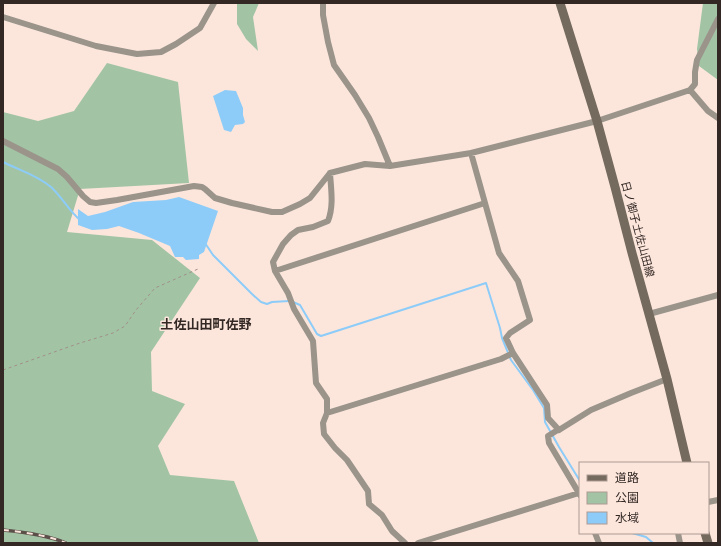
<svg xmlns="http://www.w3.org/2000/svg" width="721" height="546" font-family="'DM Sans','Noto Sans JP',sans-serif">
<rect width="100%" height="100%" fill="#fce6dc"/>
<path fill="#a2c4a5" d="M 237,3 L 259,3 L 253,17 L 258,51 L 246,39 L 237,24 Z
M 703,3 L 718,3 L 718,80 L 699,66 L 697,49 Z
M 107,63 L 178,82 L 189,183 L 80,189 L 67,232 L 152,240 L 200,278 L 151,352 L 152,391 L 185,404 L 158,446 L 170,475 L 234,481 L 259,543 L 3,543 L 3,112 L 38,121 L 74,111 Z"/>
<path fill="#8dccf8" d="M 225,90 L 236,91 L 243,108 L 243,115 L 245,122 L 243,124 L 235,125 L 231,132 L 224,130 L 213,96 Z
M 179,197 L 218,211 L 204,252 L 199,255 L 199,259 L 186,260 L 183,257 L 175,257 L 170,246 L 139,233 L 119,226 L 107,229 L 92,230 L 78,225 L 78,209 L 88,216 L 105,212 L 133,202 L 166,200 Z"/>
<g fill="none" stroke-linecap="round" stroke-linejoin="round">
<path stroke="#8dccf8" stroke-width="2" d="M 3,162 C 19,170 37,175 51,187 C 62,197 69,211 80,220
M 205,243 L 213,255 L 252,294 L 261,302 L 267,304 L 272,302 L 289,301
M 293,302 L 300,305 L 317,334 L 321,336 L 486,283 L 500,328 L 502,338 L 511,360 L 533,390 L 544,408 L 545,422 L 559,447 L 580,481
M 632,533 L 646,537 L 653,543"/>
<path stroke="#a19089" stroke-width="1" stroke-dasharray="3 3" stroke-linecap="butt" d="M 3,370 L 77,344 L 113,333 L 125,326 L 136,310 L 155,288 L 198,269"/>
<path stroke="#9a948a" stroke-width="6" d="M 323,3 L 323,15 L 328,42 L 334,65 L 355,95 L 369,118 L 378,137 L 390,166
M 3,17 L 96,46 L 137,54 L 161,52 L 176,44 L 200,28 L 214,3
M 690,90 L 708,111 L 718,118
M 3,141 L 58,169 L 67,177 L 83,196 L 90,202 L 96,203 L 117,200 L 194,186 L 202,187 L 205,189 L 215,198 L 232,203 L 272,212 L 282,212 L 300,204 L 310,198 L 330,173 L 365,164 L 390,166 L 471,153 L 597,121 L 690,90 L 695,84 L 695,72 L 697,60 L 718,19
M 471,153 L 499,253 L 518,281 L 530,320 L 510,333 L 506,338 L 513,353 L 547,405 L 548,418 L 559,430
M 330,173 C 331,189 334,206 328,221 L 313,227 L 298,230 L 291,235 L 283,244 L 273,262 L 275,271 L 288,293 L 294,309 L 313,341 L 316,383 L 327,399 L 327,413 L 323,423 L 324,434 L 335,448 L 347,460 L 368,491 L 369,504 L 382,515 L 392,531 L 405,543
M 275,271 L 485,203
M 649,314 L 718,295
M 327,413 L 501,359 L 513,353
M 580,495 L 549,443 L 548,436 L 556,431 L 559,430 L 591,410 L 631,393 L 667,379
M 708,502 L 718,500
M 595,533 L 599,543
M 678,533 L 680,543
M 418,543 L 579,493"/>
<path stroke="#746a5d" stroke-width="9" d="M 560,3 L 597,121 L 615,187 L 632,253 L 667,379 L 687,463
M 705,533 L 708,543"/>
<g stroke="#5c4e49" stroke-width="3.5">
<path id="rail" d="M 3,530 C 23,532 47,535 66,543"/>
</g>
<use href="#rail" stroke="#fce6dc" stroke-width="2" stroke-dasharray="6" stroke-linecap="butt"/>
</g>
<g text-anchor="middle" stroke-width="3" stroke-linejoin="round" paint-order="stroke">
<g font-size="11" fill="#332824" stroke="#fce6dc">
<text transform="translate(638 229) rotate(75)" y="4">日ノ御子土佐山田線</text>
</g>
<g font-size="13" font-weight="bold" fill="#332824" stroke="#fce6dc">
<text x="206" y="329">土佐山田町佐野</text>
</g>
</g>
<rect width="721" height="546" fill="none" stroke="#332824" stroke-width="8"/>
<rect x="579" y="462" width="130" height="72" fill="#fce6dc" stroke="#ac9a92"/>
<rect x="587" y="475" width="20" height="6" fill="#746a5d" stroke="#ac9a92"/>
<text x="615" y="482" font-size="12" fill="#332824">道路</text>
<rect x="587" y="492" width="20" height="12" fill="#a2c4a5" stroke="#ac9a92"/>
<text x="615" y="502" font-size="12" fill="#332824">公園</text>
<rect x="587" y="512" width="20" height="12" fill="#8dccf8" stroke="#ac9a92"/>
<text x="615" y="522" font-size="12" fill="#332824">水域</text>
</svg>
